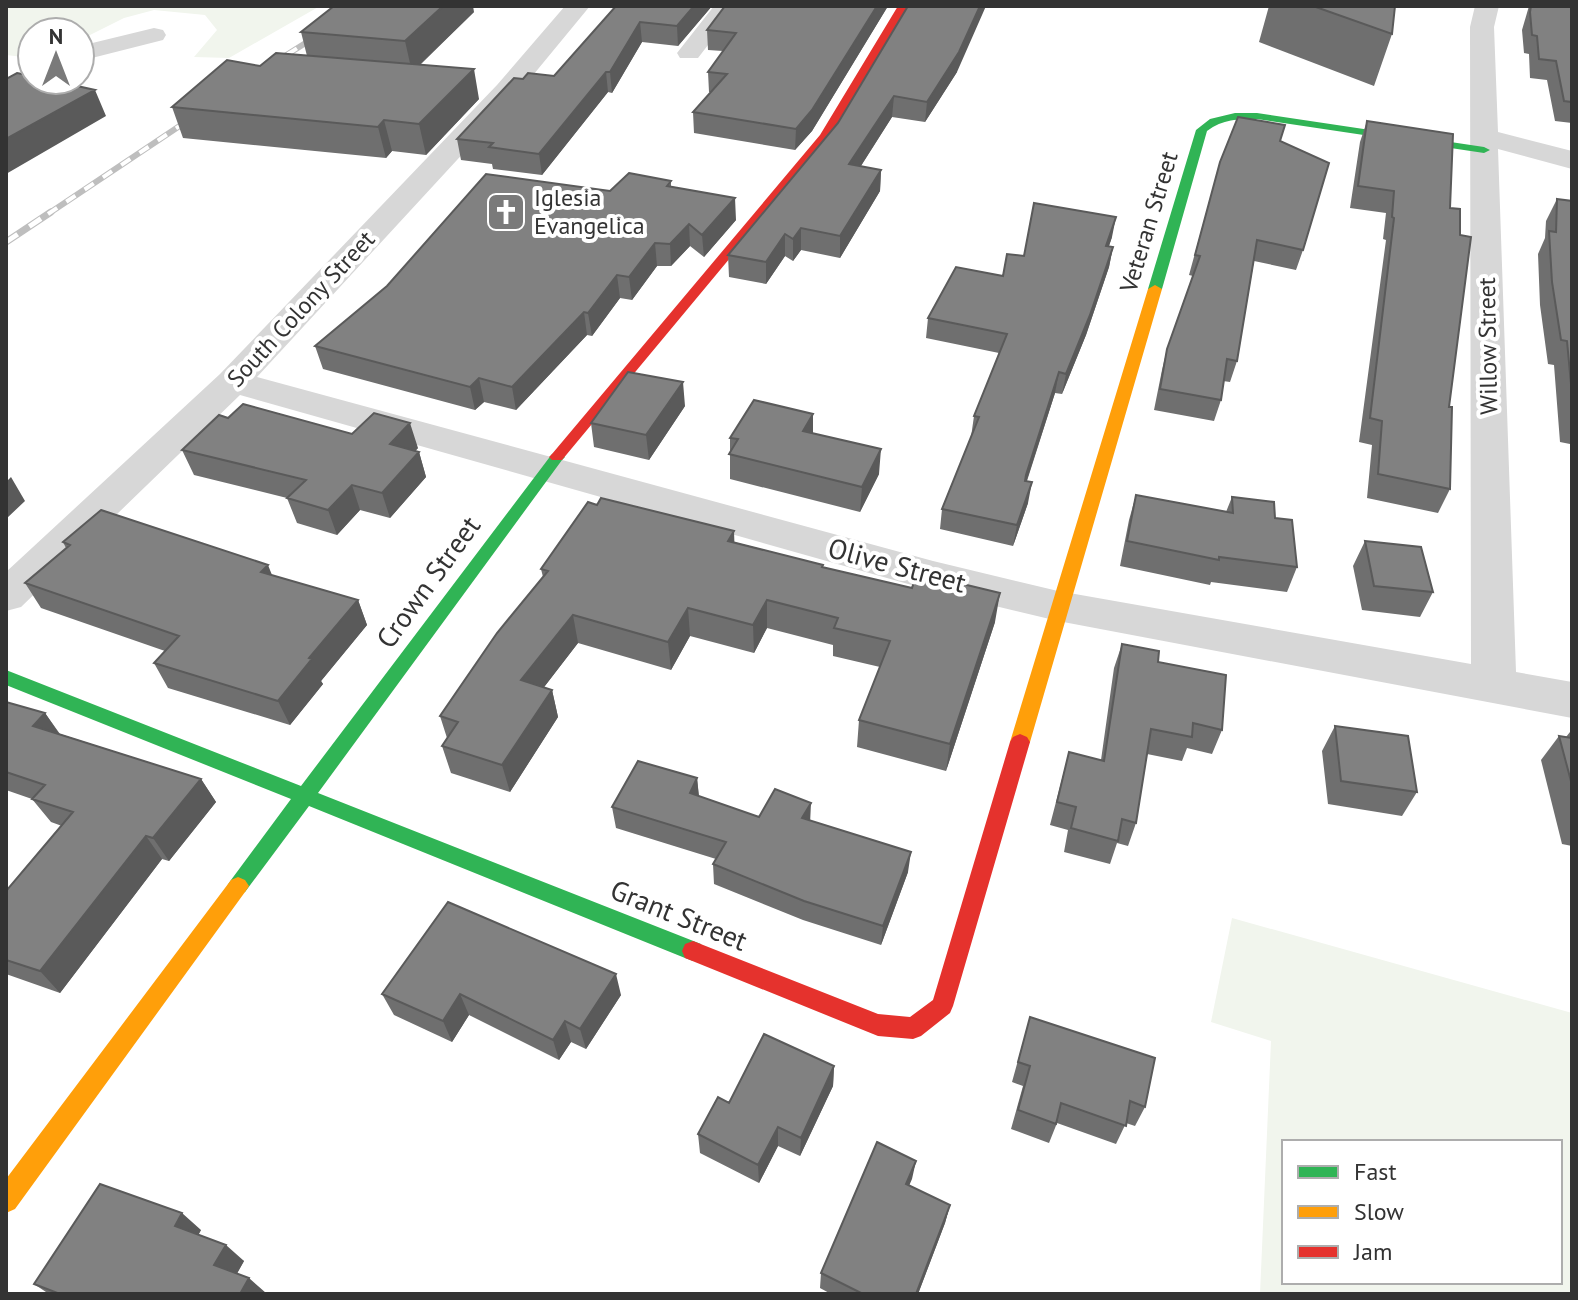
<svg xmlns="http://www.w3.org/2000/svg" width="1578" height="1300" font-family="'PT Sans',sans-serif">
<rect width="100%" height="100%" fill="#fff"/>
<path fill="#f1f5ed" fill-rule="evenodd" d="M 6,6 L 320,6 L 229,58 L 194,57 L 217,30 L 205,15 L 154,10 L 124,18 L 80,40 L 80,32 L 32,32 L 32,58 L 6,55 Z
M 1232,918 L 1572,1013 L 1572,1294 L 1260,1294 L 1271,1041 L 1211,1022 ZM 1284,1142 L 1560,1142 L 1560,1282 L 1284,1282 Z"/>
<g fill="none" stroke-linecap="round" stroke-linejoin="round">
<path fill="#d7d7d7" fill-rule="evenodd" d="M 565,6 L 590,6 L 515,97 L 257,377 L 933,561 L 1058,591 L 1471,664 L 1470,27 L 1475,6 L 1499,6 L 1494,27 L 1498,132 L 1572,151 L 1572,169 L 1498,149 L 1516,672 L 1572,682 L 1572,718 L 1058,621 L 933,591 L 240,395 L 21,607 L 6,611 L 6,572 L 220,374 L 497,85 Z
M 714,6 L 738,6 L 698,58 L 680,58 L 677,53 Z
M 154,28 L 163,30 L 166,35 L 163,40 L 80,61 L 80,46 Z"/>
<path fill="#30b455" fill-rule="evenodd" d="M 1235,113 L 1257,113 L 1484,147 L 1490,150 L 1484,153 L 1257,119 C 1238,119 1223,119 1207,131 L 1162,289 L 1155,293 L 1150,292 L 1148,289 L 1196,130 L 1210,119 Z
M 557,452 L 562,454 L 565,457 L 562,460 L 318,793 L 701,944 L 704,951 L 701,958 L 693,961 L 685,958 L 309,806 L 245,892 L 238,895 L 231,892 L 227,886 L 231,880 L 291,799 L 6,685 L 6,670 L 301,786 L 552,454 Z"/>
<path fill="#ff9f0a" fill-rule="evenodd" d="M 1155,285 L 1162,289 L 1030,742 L 1027,747 L 1013,747 L 1010,742 L 1148,289 Z
M 238,877 L 245,880 L 249,886 L 245,892 L 15,1209 L 6,1213 L 6,1179 L 231,880 Z"/>
<path fill="#e5322d" fill-rule="evenodd" d="M 898,6 L 908,6 L 829,139 L 562,460 L 552,460 L 549,457 L 552,454 L 820,135 Z
M 1020,734 L 1027,737 L 1030,742 L 953,1006 L 950,1013 L 921,1036 L 913,1039 L 878,1036 L 685,958 L 682,951 L 685,944 L 693,941 L 878,1014 L 910,1017 L 933,1000 L 1010,742 L 1013,737 Z"/>
<g stroke="#bebebe" stroke-width="6">
<path id="rail-far1" d="M 269,66 L 323,32
M 48,214 L 199,113"/>
</g>
<g stroke="#bebebe" stroke-width="7">
<path id="rail" d="M 6,242 L 51,212"/>
</g>
<use href="#rail-far1" stroke="#fff" stroke-width="4" stroke-dasharray="11" stroke-linecap="butt"/>
<use href="#rail" stroke="#fff" stroke-width="5" stroke-dasharray="14" stroke-linecap="butt"/>
</g>
<path fill="#6f6f6f" d="M 616,6 L 712,6 L 678,46 L 642,42 L 612,93 L 608,92 L 542,175 L 493,169 L 492,164 L 461,160 L 457,139 L 523,79 L 554,76 Z
M 725,6 L 888,6 L 812,131 L 795,150 L 694,133 L 693,112 L 711,92 L 709,92 L 708,72 L 723,51 L 708,50 L 707,30 Z
M 908,6 L 957,72 L 925,122 L 892,117 L 861,166 L 881,170 L 880,191 L 840,258 L 801,250 L 793,261 L 785,256 L 766,284 L 729,277 L 728,255 L 838,123 Z
M 1269,6 L 1395,6 L 1392,34 L 1374,86 L 1259,42 Z
M 1529,6 L 1572,6 L 1572,123 L 1555,121 L 1547,80 L 1530,78 L 1529,54 L 1524,53 L 1522,30 Z
M 474,12 L 420,65 L 479,99 L 426,155 L 392,151 L 386,158 L 183,138 L 172,107 L 260,66 L 307,56 L 301,32 Z
M 1367,121 L 1450,208 L 1450,489 L 1438,513 L 1367,498 L 1372,445 L 1359,442 L 1386,240 L 1383,239 L 1386,213 L 1350,208 L 1360,142 Z
M 1280,141 L 1303,250 L 1296,270 L 1254,261 L 1237,361 L 1230,382 L 1223,381 L 1221,400 L 1214,421 L 1154,410 L 1162,370 L 1167,349 L 1193,276 L 1189,275 L 1220,162 Z
M 671,181 L 671,186 L 736,220 L 704,257 L 690,246 L 671,266 L 657,266 L 632,300 L 620,298 L 592,336 L 587,335 L 516,410 L 484,402 L 475,410 L 323,369 L 315,346 L 610,191 Z
M 1557,199 L 1572,201 L 1572,472 L 1570,444 L 1560,442 L 1554,365 L 1548,364 L 1540,305 L 1538,254 L 1545,238 L 1546,221 Z
M 1112,237 L 1109,246 L 1113,247 L 1109,267 L 1086,335 L 1062,394 L 1055,393 L 1027,481 L 1028,503 L 1013,546 L 940,529 L 942,509 L 971,437 L 974,416 L 999,353 L 926,338 L 928,318 L 1003,276 L 1024,256 Z
M 685,406 L 649,460 L 594,447 L 591,423 Z
M 228,418 L 352,434 L 418,448 L 415,451 L 419,452 L 426,477 L 390,518 L 360,510 L 337,535 L 297,523 L 287,498 L 194,475 L 182,450 Z
M 813,434 L 879,474 L 860,512 L 730,479 L 730,438 Z
M 1136,495 L 1226,512 L 1232,497 L 1275,518 L 1297,567 L 1287,592 L 1211,582 L 1210,585 L 1120,566 L 1129,520 Z
M 734,531 L 734,542 L 823,565 L 823,568 L 995,622 L 946,771 L 857,747 L 859,720 L 880,667 L 833,656 L 833,645 L 767,628 L 754,653 L 690,636 L 671,670 L 578,643 L 544,687 L 552,690 L 558,717 L 510,792 L 451,773 L 442,746 L 447,738 L 440,716 L 543,577 L 541,569 Z
M 1365,541 L 1433,592 L 1420,617 L 1362,610 L 1353,566 Z
M 63,542 L 272,575 L 358,600 L 367,625 L 321,681 L 323,684 L 290,725 L 168,688 L 154,663 L 165,651 L 41,608 L 25,583 L 66,548 Z
M 1122,644 L 1158,662 L 1222,730 L 1212,754 L 1187,748 L 1182,761 L 1147,754 L 1136,823 L 1128,846 L 1117,843 L 1110,864 L 1064,852 L 1068,830 L 1050,825 L 1069,752 L 1101,760 L 1114,668 Z
M 6,702 L 45,713 L 60,734 L 201,779 L 216,802 L 169,861 L 162,859 L 60,993 L 6,974 L 6,891 L 62,826 L 51,822 L 32,799 L 6,790 Z
M 1335,726 L 1417,792 L 1402,816 L 1328,804 L 1322,751 Z
M 1570,732 L 1572,732 L 1572,846 L 1562,844 L 1541,760 L 1559,736 L 1566,737 Z
M 697,778 L 699,796 L 759,817 L 810,821 L 908,872 L 881,945 L 803,920 L 714,884 L 713,864 L 716,859 L 616,828 L 612,807 Z
M 382,994 L 621,995 L 586,1049 L 571,1042 L 559,1060 L 469,1015 L 452,1042 L 394,1015 Z
M 1030,1017 L 1145,1107 L 1135,1126 L 1126,1123 L 1116,1144 L 1057,1123 L 1049,1143 L 1011,1129 L 1023,1086 L 1012,1082 Z
M 834,1066 L 833,1086 L 800,1156 L 778,1146 L 759,1183 L 700,1153 L 698,1134 Z
M 916,1161 L 909,1185 L 950,1205 L 945,1223 L 918,1294 L 831,1294 L 820,1288 L 821,1273 Z
M 201,1230 L 198,1235 L 244,1261 L 237,1273 L 265,1294 L 49,1294 L 34,1284 Z"/>
<path fill="#5a5a5a" d="M 443,6 L 473,6 L 474,12 L 412,72 L 405,41 Z
M 694,6 L 712,6 L 678,46 L 677,26 Z
M 877,6 L 888,6 L 812,131 L 795,150 L 796,129 Z
M 980,6 L 986,6 L 957,72 L 925,122 L 927,102 Z
M 640,22 L 642,42 L 612,93 L 610,72 Z
M 474,69 L 479,99 L 426,155 L 419,124 Z
M 606,72 L 608,92 L 542,175 L 539,154 Z
M 95,90 L 106,116 L 6,174 L 6,139 Z
M 894,96 L 892,117 L 848,186 L 849,164 Z
M 384,120 L 392,151 L 386,158 L 378,127 Z
M 881,170 L 880,191 L 840,258 L 840,236 Z
M 735,198 L 736,220 L 704,257 L 702,235 Z
M 1116,217 L 1112,237 L 1102,266 L 1106,246 Z
M 689,224 L 690,246 L 671,266 L 670,244 Z
M 801,228 L 801,250 L 793,261 L 793,239 Z
M 785,234 L 785,256 L 766,284 L 766,262 Z
M 655,243 L 657,266 L 632,300 L 629,277 Z
M 1113,247 L 1109,267 L 1086,335 L 1062,394 L 1066,374 Z
M 617,275 L 620,298 L 592,336 L 588,313 Z
M 584,312 L 587,335 L 516,410 L 512,387 Z
M 1059,372 L 1055,393 L 1022,495 L 1026,475 Z
M 479,378 L 484,402 L 475,410 L 470,387 Z
M 683,382 L 685,406 L 649,460 L 646,435 Z
M 813,414 L 813,438 L 803,431 Z
M 410,423 L 418,448 L 398,469 L 390,444 Z
M 881,449 L 879,474 L 860,512 L 862,487 Z
M 419,452 L 426,477 L 390,518 L 382,493 Z
M 11,477 L 25,501 L 6,519 L 6,482 Z
M 1032,482 L 1028,503 L 1013,546 L 1017,525 Z
M 352,485 L 360,510 L 337,535 L 328,510 Z
M 734,531 L 735,560 L 728,541 Z
M 268,565 L 278,590 L 261,572 Z
M 1000,593 L 995,622 L 946,771 L 950,744 Z
M 358,600 L 367,625 L 321,681 L 323,684 L 290,725 L 278,701 L 309,658 Z
M 767,600 L 767,628 L 754,653 L 753,625 Z
M 688,608 L 690,636 L 671,670 L 668,642 Z
M 573,615 L 578,643 L 528,708 L 521,680 Z
M 552,690 L 558,717 L 510,792 L 502,765 Z
M 45,713 L 62,738 L 33,726 Z
M 697,778 L 699,799 L 690,793 Z
M 201,779 L 216,802 L 169,861 L 153,838 Z
M 811,803 L 810,824 L 802,818 Z
M 146,836 L 162,859 L 60,993 L 40,971 Z
M 911,852 L 908,872 L 881,945 L 883,926 Z
M 616,974 L 621,995 L 586,1049 L 580,1029 Z
M 460,994 L 469,1015 L 452,1042 L 443,1021 Z
M 565,1021 L 571,1042 L 559,1060 L 553,1040 Z
M 834,1066 L 833,1086 L 800,1156 L 801,1138 Z
M 778,1127 L 778,1146 L 759,1183 L 758,1165 Z
M 916,1161 L 912,1179 L 902,1202 L 906,1184 Z
M 950,1205 L 945,1223 L 918,1294 L 916,1294 Z
M 182,1213 L 201,1230 L 194,1243 L 175,1226 Z
M 226,1245 L 244,1261 L 233,1281 L 214,1265 Z
M 249,1278 L 266,1293 L 265,1294 L 240,1294 Z"/>
<path fill="#818181" stroke="#5a5a5a" stroke-width="2" d="M 334,6 L 443,6 L 405,41 L 301,32 Z
M 616,6 L 694,6 L 677,26 L 640,22 L 610,72 L 606,72 L 539,154 L 489,147 L 493,143 L 457,139 L 514,78 L 523,79 L 528,73 L 554,76 Z
M 725,6 L 877,6 L 812,110 L 796,129 L 693,112 L 727,74 L 708,72 L 736,33 L 707,30 Z
M 908,6 L 980,6 L 959,52 L 927,102 L 894,96 L 849,164 L 881,170 L 840,236 L 801,228 L 793,239 L 785,234 L 766,262 L 728,255 L 838,123 Z
M 1313,6 L 1395,6 L 1392,34 Z
M 1531,6 L 1572,6 L 1572,102 L 1564,101 L 1556,61 L 1539,59 L 1537,36 L 1532,35 L 1530,12 Z
M 276,53 L 474,69 L 419,124 L 384,120 L 378,127 L 172,107 L 227,60 L 260,66 Z
M 17,73 L 32,76 L 32,80 L 50,80 L 95,90 L 6,139 L 6,79 Z
M 1238,117 L 1285,125 L 1280,141 L 1329,163 L 1303,250 L 1257,240 L 1237,361 L 1227,359 L 1221,400 L 1160,389 L 1167,349 L 1200,256 L 1195,255 L 1220,162 Z
M 1367,121 L 1453,134 L 1450,208 L 1460,209 L 1460,235 L 1471,237 L 1449,407 L 1452,407 L 1450,489 L 1378,474 L 1382,421 L 1370,418 L 1394,218 L 1392,217 L 1394,191 L 1358,186 Z
M 629,173 L 671,181 L 667,186 L 735,198 L 702,235 L 689,224 L 670,244 L 655,243 L 629,277 L 617,275 L 588,313 L 584,312 L 512,387 L 479,378 L 470,387 L 315,346 L 387,286 L 486,174 L 610,191 Z
M 1557,199 L 1572,201 L 1572,395 L 1567,341 L 1561,340 L 1552,282 L 1549,231 L 1556,232 Z
M 1034,203 L 1116,217 L 1106,246 L 1113,247 L 1090,315 L 1066,374 L 1059,372 L 1026,475 L 1025,481 L 1032,482 L 1017,525 L 942,509 L 979,417 L 974,416 L 1007,334 L 928,318 L 956,267 L 1003,276 L 1007,254 L 1024,256 Z
M 628,372 L 683,382 L 646,435 L 591,423 Z
M 754,400 L 813,414 L 803,431 L 881,449 L 862,487 L 729,454 L 738,439 L 730,438 Z
M 243,404 L 352,434 L 374,413 L 410,423 L 390,444 L 419,452 L 382,493 L 352,485 L 328,510 L 287,498 L 306,480 L 182,450 L 219,415 L 228,418 Z
M 1136,495 L 1233,513 L 1232,497 L 1274,502 L 1275,518 L 1292,520 L 1297,567 L 1219,557 L 1219,560 L 1127,541 Z
M 601,498 L 734,531 L 728,541 L 823,565 L 822,567 L 912,588 L 917,573 L 1000,593 L 950,744 L 859,720 L 890,641 L 834,628 L 838,618 L 767,600 L 753,625 L 688,608 L 668,642 L 573,615 L 521,680 L 552,690 L 502,765 L 442,746 L 458,722 L 440,716 L 497,633 L 548,571 L 541,569 L 588,502 L 597,505 Z
M 101,510 L 268,565 L 261,572 L 358,600 L 309,658 L 312,659 L 278,701 L 154,663 L 179,636 L 25,583 L 70,545 L 63,542 Z
M 1365,541 L 1421,547 L 1433,592 L 1374,586 Z
M 1122,644 L 1159,651 L 1158,662 L 1226,675 L 1222,730 L 1193,723 L 1192,737 L 1151,729 L 1136,823 L 1122,819 L 1118,841 L 1071,828 L 1076,807 L 1057,802 L 1069,752 L 1104,761 Z
M 6,702 L 45,713 L 33,726 L 201,779 L 153,838 L 146,836 L 40,971 L 6,960 L 6,891 L 73,812 L 32,799 L 45,785 L 6,772 Z
M 1335,726 L 1408,736 L 1417,792 L 1341,781 Z
M 1559,736 L 1572,738 L 1572,785 Z
M 638,761 L 697,778 L 690,793 L 759,817 L 775,789 L 811,803 L 802,818 L 911,852 L 883,926 L 804,901 L 713,864 L 726,842 L 612,807 Z
M 448,902 L 616,974 L 580,1029 L 565,1021 L 553,1040 L 460,994 L 443,1021 L 382,994 Z
M 1030,1017 L 1155,1058 L 1145,1107 L 1130,1101 L 1126,1126 L 1061,1103 L 1056,1124 L 1018,1110 L 1030,1066 L 1018,1062 Z
M 764,1034 L 834,1066 L 801,1138 L 778,1127 L 758,1165 L 698,1134 L 718,1097 L 729,1103 Z
M 877,1142 L 916,1161 L 906,1184 L 950,1205 L 916,1294 L 863,1294 L 821,1273 Z
M 100,1184 L 182,1213 L 175,1226 L 226,1245 L 214,1265 L 249,1278 L 240,1294 L 60,1294 L 34,1284 Z"/>
<defs>
<g id="church-square" transform="scale(2)"><rect x="-9" y="-9" width="18" height="18" rx="4" fill="#7a7a7a" stroke="#fff"/><path d="M-1.2-6h2.4v3.5h3.3v2.4h-3.3V6h-2.4V-.1h-3.3v-2.4h3.3Z" fill="#fff"/></g>
</defs>
<g fill-rule="evenodd">
<use href="#church-square" x="506" y="212"/>
</g>
<g text-anchor="middle" stroke-width="8" stroke-linejoin="round" paint-order="stroke">
<g font-size="24" fill="#333" stroke="#fff" text-anchor="start">
<text x="534" y="206">Iglesia<tspan x="534" dy="28">Evangelica</tspan></text>
</g>
<g font-size="24" fill="#333" stroke="#fff">
<text transform="translate(1149 222) rotate(-73)" y="8">Veteran Street</text>
<text transform="translate(301 309) rotate(-47)" y="8">South Colony Street</text>
<text transform="translate(1488 346) rotate(-91)" y="8">Willow Street</text>
</g>
<g font-size="28" fill="#333" stroke="#fff">
<text transform="translate(897 565) rotate(15)" y="10">Olive Street</text>
<text transform="translate(428 582) rotate(-54)" y="10">Crown Street</text>
<text transform="translate(679 915) rotate(22)" y="10">Grant Street</text>
</g>
</g>
<rect width="1578" height="1300" fill="none" stroke="#333333" stroke-width="16"/>
<rect x="1282" y="1140" width="280" height="144" fill="#ffffff" stroke="#adadad" stroke-width="2"/>
<rect x="1298" y="1166" width="40" height="12" fill="#30b455" stroke="#adadad" stroke-width="2"/>
<text x="1354" y="1180" font-size="24" fill="#333333">Fast</text>
<rect x="1298" y="1206" width="40" height="12" fill="#ff9f0a" stroke="#adadad" stroke-width="2"/>
<text x="1354" y="1220" font-size="24" fill="#333333">Slow</text>
<rect x="1298" y="1246" width="40" height="12" fill="#e5322d" stroke="#adadad" stroke-width="2"/>
<text x="1354" y="1260" font-size="24" fill="#333333">Jam</text>
<g transform="translate(56 56)"><circle r="38" fill="#ffffff" stroke="#adadad" stroke-width="2"/>
<path d="M0-6L14 30L0 20L-14 30Z" fill="#7a7a7a"/>
<text y="-12" font-size="22" font-weight="bold" text-anchor="middle" fill="#333333">N</text>
</g>
</svg>
